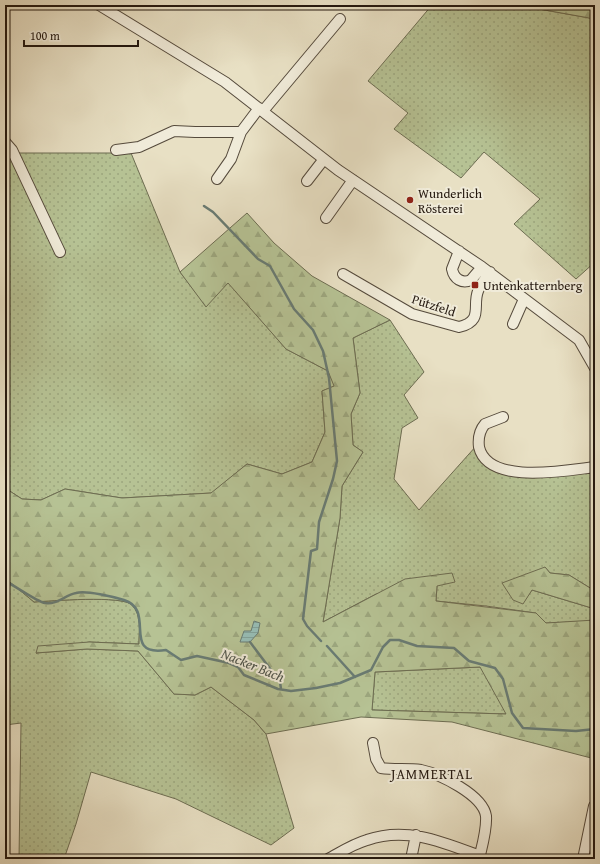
<svg xmlns="http://www.w3.org/2000/svg" width="600" height="864" font-family="'Gentium Book Plus',serif">
<defs>
<pattern id="grass-dots" width="8" height="8" patternUnits="userSpaceOnUse"><rect width="8" height="8" fill="#b6c294"/><path d="M2 2h.1M6 6h.1" fill="none" stroke="#9ca67e" stroke-width="1.8" stroke-linecap="round"/></pattern>
<pattern id="forest-firs" width="22" height="20" patternUnits="userSpaceOnUse"><rect width="22" height="20" fill="#b6c294"/><path d="M5 1l3.5 6h-7zM16 11l3.5 6h-7z" fill="#9ca67e"/></pattern>
<pattern id="water-rules" width="6" height="5" patternUnits="userSpaceOnUse"><rect width="6" height="5" fill="#97bdb5"/><path d="M0 2.5h6" fill="none" stroke="#82a29a"/></pattern>
</defs>
<rect width="100%" height="100%" fill="#e8e0c4"/>
<filter id="stains"><feTurbulence type="fractalNoise" baseFrequency=".005" numOctaves="4"/><feColorMatrix values="0 0 0 0 .2 0 0 0 0 .09 0 0 0 0 .02 0 0 0 .5 -.17"/></filter>
<radialGradient id="worn" r=".72"><stop offset=".6" stop-color="#630" stop-opacity="0"/><stop offset="1" stop-color="#630" stop-opacity=".3"/></radialGradient>
<path fill="url(#grass-dots)" stroke="#6d6d52" d="M 432,5 L 534,5 L 539,9 L 595,19 L 595,262 L 576,279 L 514,224 L 540,199 L 484,152 L 461,178 L 394,129 L 408,113 L 368,81 Z
M 5,146 L 11,153 L 131,153 L 180,272 L 206,306 L 228,282 L 286,349 L 328,371 L 335,386 L 322,391 L 325,432 L 312,462 L 282,474 L 247,464 L 212,493 L 122,498 L 65,489 L 41,500 L 22,499 L 5,488 Z
M 390,320 L 424,372 L 404,395 L 418,418 L 402,428 L 394,479 L 419,510 L 477,445 L 492,467 L 595,471 L 595,591 L 569,575 L 550,573 L 545,567 L 523,603 L 532,590 L 595,609 L 595,621 L 546,623 L 536,613 L 486,606 L 436,601 L 437,586 L 376,594 L 323,622 L 340,518 L 342,486 L 363,452 L 353,445 L 351,414 L 360,393 L 353,338 Z
M 5,578 L 34,602 C 50,601 123,595 132,605 C 142,615 139,631 139,644 L 89,642 L 36,653 L 87,649 L 138,651 L 174,694 L 195,695 L 211,687 L 254,720 L 266,734 L 294,828 L 271,845 L 176,799 L 91,772 L 76,824 L 64,859 L 19,859 L 21,723 L 5,725 Z
M 481,667 L 507,714 L 372,710 L 375,672 Z"/>
<path fill="url(#forest-firs)" stroke="#6d6d52" fill-rule="evenodd" d="M 534,5 L 595,5 L 595,19 L 539,9 Z
M 247,213 L 274,243 L 312,276 L 390,320 L 353,338 L 360,393 L 351,414 L 353,445 L 363,452 L 342,486 L 340,518 L 323,622 L 405,579 L 452,573 L 455,582 L 437,586 L 436,601 L 536,613 L 546,623 L 595,620 L 595,759 L 452,722 L 361,717 L 266,734 L 254,720 L 211,687 L 195,695 L 174,694 L 138,651 L 87,649 L 36,653 L 38,646 L 89,642 L 139,644 C 139,631 142,615 132,605 C 123,595 50,601 34,602 L 5,578 L 5,488 L 22,499 L 41,500 L 65,489 L 122,498 L 211,493 L 247,464 L 282,474 L 312,462 L 325,432 L 322,391 L 334,386 L 328,371 L 286,349 L 228,283 L 206,307 L 180,272 ZM 480,667 L 506,714 L 372,710 L 375,672 Z
M 545,567 L 550,573 L 569,575 L 595,591 L 595,609 L 532,590 L 523,604 L 513,600 L 502,583 Z"/>
<path fill="url(#water-rules)" stroke="#697b73" d="M 254,621 L 260,623 L 258,633 L 250,642 L 240,642 L 244,631 L 251,631 Z"/>
<g fill="none" stroke-linecap="round" stroke-linejoin="round">
<path stroke="#697b73" stroke-width="2.5" d="M 204,206 L 213,212 L 258,259 L 270,266 L 294,309 L 313,330 L 323,351 L 329,378 L 337,461 L 333,479 L 319,522 L 317,549 L 311,551 L 303,619 L 307,626 L 321,641
M 5,581 C 14,585 37,602 45,603 C 57,605 65,595 76,593 C 86,590 114,597 124,600 C 157,610 120,657 166,650 L 181,660 L 197,656 L 229,663 L 238,667 L 244,675 L 278,689 L 291,691 L 316,688 L 340,683 L 371,670 L 383,647 L 390,640 L 399,640 L 417,646 L 454,648 L 469,661 L 495,668 L 503,679 L 512,713 L 523,728 L 576,731 L 595,729
M 250,642 L 280,682 L 281,689
M 327,646 L 355,677"/>
<g stroke="#554a3c" stroke-width="12">
<path id="minor" d="M 99,5 L 225,82 L 338,170 L 482,267 L 579,340 L 595,368
M 263,111 L 340,19
M 5,142 L 12,150 L 60,252
M 116,150 L 139,147 L 174,131 L 195,132 L 241,132
M 217,179 L 231,159 L 241,132 L 259,108
M 307,181 L 324,159
M 326,218 L 353,180
M 459,251 L 452,269 C 454,279 462,284 471,280 L 482,267
M 343,274 L 412,314 L 459,327 C 484,321 472,306 478,291 C 480,285 486,278 490,272
M 513,324 L 524,299
M 503,417 L 485,424 C 479,431 478,439 479,447 C 488,486 568,470 595,467
M 373,743 L 376,759 L 381,768 C 394,770 408,768 421,770 C 440,774 483,795 486,816 C 487,830 482,846 479,859
M 328,859 C 341,852 353,844 367,840 C 406,826 443,842 480,856
M 411,859 L 416,835
M 583,859 L 594,806"/>
</g>
<use href="#minor" stroke="#f0ebd9" stroke-width="10"/>
</g>
<g fill="#8f2418" stroke="#f0ebd9" stroke-width="1.5">
<circle cx="410" cy="200" r="4"/>
<rect x="471" y="281" width="8" height="8" rx="2"/>
</g>
<g text-anchor="middle" stroke-width="4" stroke-linejoin="round" paint-order="stroke">
<g font-size="13" fill="#24180f" stroke="#f0ebd9" text-anchor="start">
<text x="418" y="198">Wunderlich<tspan x="418" dy="15">Rösterei</tspan></text>
<text x="483" y="290">Untenkatternberg</text>
</g>
<g font-size="13" fill="#24180f" stroke="#f0ebd9">
<text transform="translate(434 305) rotate(18)" y="5">Pützfeld</text>
</g>
<g font-size="14" font-style="italic" fill="#4c5249" stroke="#f0ebd9">
<text transform="translate(253 665) rotate(22)" y="5">Nacker Bach</text>
</g>
<g font-size="14" letter-spacing="1" fill="#24180f" stroke="#f0ebd9">
<text x="432" y="779">JAMMERTAL</text>
</g>
</g>
<rect width="600" height="864" fill="none" stroke="#e8e0c4" stroke-width="20"/>
<rect x="6" y="6" width="588" height="852" fill="none" stroke="#24180f" stroke-width="2"/>
<rect x="10" y="10" width="580" height="844" fill="none" stroke="#24180f"/>
<path d="M24 40v6h114v-6" fill="none" stroke="#24180f" stroke-width="2"/>
<text x="30" y="40" font-size="12" fill="#24180f" stroke="#f0ebd9" stroke-width="3" paint-order="stroke">100 m</text>
<rect width="100%" height="100%" filter="url(#stains)"/>
<rect width="100%" height="100%" fill="url(#worn)"/>
</svg>
